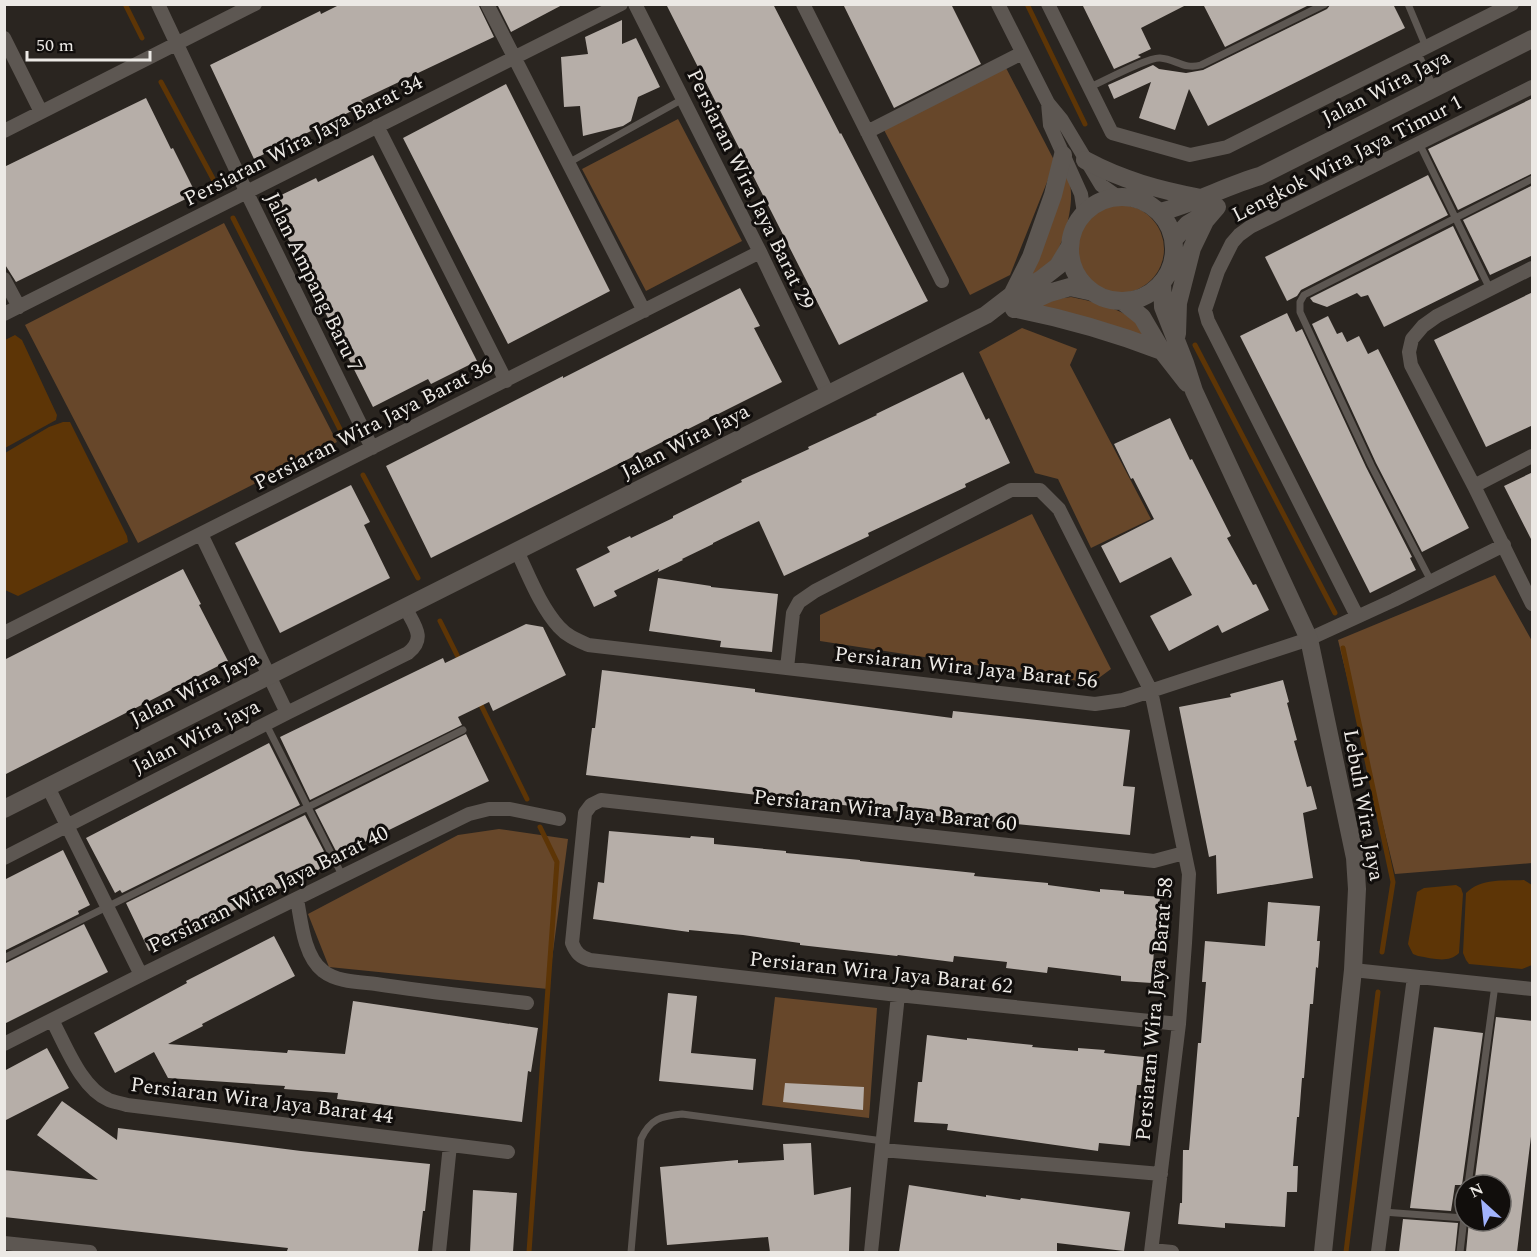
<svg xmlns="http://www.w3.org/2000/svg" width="1537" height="1257" font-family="Spectral,serif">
<rect width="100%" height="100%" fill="#2a2520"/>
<path fill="#67472a" d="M 1005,66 L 1055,162 L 1010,275 L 970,295 L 883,128 Z
M 678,119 L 742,241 L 646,291 L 582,169 Z
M 1066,175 C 1069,180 1071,186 1071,193 C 1072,212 1063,249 1049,263 C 1043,269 1034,274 1026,279 Z
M1076 249a44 44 0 1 1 88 0a44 44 0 1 1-88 0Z
M 224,223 L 337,442 L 138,543 L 25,325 Z
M 1071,297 C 1091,301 1120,308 1135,321 C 1141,326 1145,334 1150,340 L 1033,307 L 1056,299 Z
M 1022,328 L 1077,349 L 1070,365 L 1151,519 L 1091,548 L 1058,479 L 1035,473 L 979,352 Z
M 1032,514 L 1111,669 L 1092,683 L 820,641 L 820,615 Z
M 1495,575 L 1532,641 L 1532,863 L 1395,874 L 1338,640 Z
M 499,829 L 568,839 L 548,989 L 329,967 L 308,914 L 458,835 Z
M 775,997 L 877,1008 L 869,1118 L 762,1105 Z"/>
<path fill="#5d3506" d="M 15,335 L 22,340 L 57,415 L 56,420 L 5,448 L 5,340 Z
M 63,422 L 70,422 L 127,536 L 128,542 L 18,596 L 5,590 L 5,453 L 49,427 Z
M 1524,880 L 1532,885 L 1532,965 L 1522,969 L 1469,964 L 1466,960 L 1463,953 L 1466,893 C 1481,878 1504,881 1524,880 Z
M 1456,885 L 1461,888 L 1463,894 L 1459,953 C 1448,964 1432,958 1418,956 L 1413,954 L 1408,944 L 1417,892 L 1424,888 Z"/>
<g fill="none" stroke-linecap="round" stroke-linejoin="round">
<path stroke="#5d3506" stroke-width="5" d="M 125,4 L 142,38
M 1027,4 L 1085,124
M 161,82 L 218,188
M 233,218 L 346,441
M 1195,345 L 1335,613
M 363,475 L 418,578
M 440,621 L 461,663
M 1343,648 L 1393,882 L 1382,952
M 479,701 L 527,799
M 529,1252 L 557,862 L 540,827
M 1346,1252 L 1378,992"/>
</g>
<path fill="#b6aea8" d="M 341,4 L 478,4 L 494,37 L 361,100 L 364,105 L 254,159 L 210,65 L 320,11 L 321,14 Z
M 497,4 L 564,4 L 511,32 Z
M 666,4 L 773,4 L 840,134 L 841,133 L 928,301 L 839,345 Z
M 843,4 L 951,4 L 981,64 L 894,108 Z
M 1082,4 L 1188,4 L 1141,28 L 1151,49 L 1138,55 L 1141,57 L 1114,69 Z
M 1203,4 L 1311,4 L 1225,47 Z
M 1331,4 L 1393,4 L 1405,28 L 1208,126 L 1189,89 L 1175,130 L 1139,118 L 1151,82 L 1114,99 L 1108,85 L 1153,65 L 1159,69 L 1186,73 L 1203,70 L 1327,9 Z
M 622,20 L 622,44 L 636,38 L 660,87 L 638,97 L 631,121 L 623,126 L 583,136 L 580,106 L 564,107 L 561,57 L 588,54 L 585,37 Z
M 506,84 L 610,291 L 508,344 L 403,138 Z
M 146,98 L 171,149 L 173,148 L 196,194 L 16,282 L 4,263 L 4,167 Z
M 1533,98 L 1533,173 L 1458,210 L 1428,149 Z
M 373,155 L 477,361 L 431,384 L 428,379 L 373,407 L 269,201 L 316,178 L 318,182 Z
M 1428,175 L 1448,215 L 1301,290 L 1297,296 L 1287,301 L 1265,257 Z
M 1533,185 L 1533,255 L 1490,275 L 1463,220 Z
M 1453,226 L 1479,280 L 1384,327 L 1368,295 L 1361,297 L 1357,293 L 1327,307 L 1313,302 L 1310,298 Z
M 740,288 L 760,326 L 754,328 L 782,382 L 431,558 L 386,466 L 563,376 L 563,378 Z
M 1533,292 L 1533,425 L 1486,447 L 1434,340 Z
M 1287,313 L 1296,332 L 1302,329 L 1366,467 L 1412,557 L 1410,558 L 1416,570 L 1370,593 L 1240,336 Z
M 1328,316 L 1337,334 L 1342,332 L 1347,342 L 1359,336 L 1368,354 L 1378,349 L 1469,528 L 1422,552 L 1376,463 L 1312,324 Z
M 963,372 L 986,420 L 989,418 L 1010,463 L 965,484 L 966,487 L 868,533 L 869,536 L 784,576 L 759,521 L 713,543 L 713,544 L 682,559 L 683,560 L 658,572 L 659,569 L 614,591 L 617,596 L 594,607 L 576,569 L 610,552 L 607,547 L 630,536 L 631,538 L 673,518 L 673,516 L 742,482 L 741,480 L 809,449 L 808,447 L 877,415 L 876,414 Z
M 1170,418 L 1190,460 L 1192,459 L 1231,536 L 1227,538 L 1253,585 L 1256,584 L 1269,610 L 1222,633 L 1218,625 L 1169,651 L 1150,616 L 1192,595 L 1171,557 L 1120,583 L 1101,546 L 1154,519 L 1133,478 L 1131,479 L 1114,444 Z
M 1533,472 L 1533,543 L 1504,486 Z
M 351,485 L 370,522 L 364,525 L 390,578 L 280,633 L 235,543 Z
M 183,569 L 201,604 L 199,605 L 228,661 L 4,775 L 4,660 Z
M 658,578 L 711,586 L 711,587 L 778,594 L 772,652 L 720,647 L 721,641 L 649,631 Z
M 526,624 L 543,627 L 566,675 L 493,711 L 489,702 L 458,717 L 462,725 L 310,800 L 280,737 L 443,658 L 445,663 Z
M 602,670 L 755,689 L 755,692 L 952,718 L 953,711 L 1130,730 L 1123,786 L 1135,787 L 1130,835 L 945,817 L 586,775 L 592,728 L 595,728 Z
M 1283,680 L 1289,702 L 1287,703 L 1297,740 L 1294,741 L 1307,787 L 1311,786 L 1317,809 L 1303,813 L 1313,878 L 1217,894 L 1216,855 L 1209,857 L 1179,707 L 1231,697 L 1230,694 Z
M 466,734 L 489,781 L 338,855 L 315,810 Z
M 269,743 L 300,805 L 122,893 L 120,890 L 115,893 L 86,838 Z
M 305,815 L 328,859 L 322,862 L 324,867 L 149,951 L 126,903 Z
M 609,831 L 690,838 L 691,836 L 714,838 L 714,844 L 786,851 L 786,853 L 860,860 L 860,861 L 975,873 L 974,876 L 1048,883 L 1048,885 L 1100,892 L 1100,889 L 1124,891 L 1124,894 L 1160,897 L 1157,931 L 1155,931 L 1152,983 L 1121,981 L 1121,976 L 1048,967 L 1047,973 L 1006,968 L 1007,962 L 954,956 L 953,962 L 898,955 L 897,956 L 800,945 L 800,943 L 743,935 L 689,930 L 689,932 L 593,919 L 598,882 L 604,883 Z
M 63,850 L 90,905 L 78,911 L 79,914 L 4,951 L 4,880 Z
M 1268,902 L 1320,906 L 1317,941 L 1320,941 L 1318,968 L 1316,967 L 1313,1004 L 1310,1004 L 1304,1078 L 1302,1078 L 1299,1117 L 1297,1117 L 1293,1166 L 1298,1166 L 1297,1192 L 1287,1192 L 1285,1227 L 1225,1223 L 1225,1228 L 1178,1224 L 1180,1203 L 1182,1203 L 1183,1150 L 1189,1150 L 1198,1043 L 1201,1043 L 1206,982 L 1202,982 L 1205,941 L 1265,946 Z
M 84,924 L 108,972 L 4,1024 L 4,964 Z
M 274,936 L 295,976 L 202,1024 L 203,1026 L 168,1044 L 287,1053 L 288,1050 L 345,1054 L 353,1001 L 538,1028 L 531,1072 L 528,1071 L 522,1122 L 337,1099 L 338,1093 L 284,1089 L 285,1086 L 168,1078 L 154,1052 L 115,1073 L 94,1033 L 187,983 L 186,981 Z
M 668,993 L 697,996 L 691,1053 L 756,1059 L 753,1090 L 659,1081 Z
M 1496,1017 L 1533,1021 L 1533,1120 L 1517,1252 L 1466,1252 L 1469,1221 L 1501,1221 L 1501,1185 L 1474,1185 Z
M 1434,1027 L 1483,1033 L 1462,1185 L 1455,1185 L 1451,1211 L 1410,1208 Z
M 927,1035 L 967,1040 L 967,1038 L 1033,1045 L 1032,1047 L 1078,1051 L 1078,1048 L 1105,1050 L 1104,1053 L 1144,1057 L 1141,1085 L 1137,1085 L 1130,1146 L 1099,1143 L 1098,1151 L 947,1130 L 948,1124 L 914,1122 L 918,1082 L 922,1082 Z
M 47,1048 L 69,1088 L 4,1121 L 4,1071 Z
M 785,1083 L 864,1087 L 863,1110 L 783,1102 Z
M 62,1101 L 117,1140 L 118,1128 L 301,1151 L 430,1164 L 425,1211 L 423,1211 L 418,1252 L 303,1252 L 287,1251 L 288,1248 L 4,1217 L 4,1170 L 98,1180 L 37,1135 Z
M 811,1143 L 814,1195 L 851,1187 L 849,1252 L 770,1252 L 768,1237 L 667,1245 L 660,1167 L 738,1160 L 738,1163 L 784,1160 L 783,1144 Z
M 909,1185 L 986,1197 L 986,1195 L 1020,1200 L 1021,1198 L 1130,1212 L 1124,1251 L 1057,1243 L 1057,1252 L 899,1252 Z
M 473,1190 L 517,1193 L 513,1252 L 470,1252 Z
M 1403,1219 L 1458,1223 L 1455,1252 L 1399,1252 Z"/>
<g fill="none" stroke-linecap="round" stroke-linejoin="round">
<path stroke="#5d5752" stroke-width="7" d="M 1408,4 L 1426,47
M 1090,87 C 1104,81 1148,57 1160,58 C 1176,59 1184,70 1201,65 L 1325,4
M 1419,143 L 1490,289
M 568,163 L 683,99
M 1431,581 L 1371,465 L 1300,312 L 1300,302 L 1304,295 L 1532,179
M 266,724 L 343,877
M 4,958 L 463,730
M 1468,1185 L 1495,985
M 1383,1212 L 1464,1218 L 1460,1252
M 1464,1218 L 1465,1208
M 631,1252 L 641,1139 C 650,1119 661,1116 682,1114 L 883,1141"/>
<path stroke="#5d5752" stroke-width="14" d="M 158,4 L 247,193 L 372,448
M 487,4 L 644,311
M 635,4 L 760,252 L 828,394
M 803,4 L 942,281
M 998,4 L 1048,103 L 1062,120 L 1101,185 L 1118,197
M 1048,4 L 1112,133 L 1190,155 L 1227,147 L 1512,4
M 4,38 L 41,112
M 1414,53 L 1431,90
M 1048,103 L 1050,125 L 1081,194 L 1084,213
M 377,126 L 506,381
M 4,131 L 255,4
M 867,132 L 1022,53
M 1532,268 L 1437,316 L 1423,326 L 1412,339 L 1409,352 L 1411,365 L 1474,486 L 1532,604
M 4,279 L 19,307
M 4,314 L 621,4
M 1474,486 L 1532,456
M 201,534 L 287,713
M 517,551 C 529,576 540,606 559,627 C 567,636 577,640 588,645 L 1095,704 L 1123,700 L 1309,639 L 1394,600 L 1504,545
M 1357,616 L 1208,321 L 1205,310 L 1218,271 L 1232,243 L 1239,235 L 1250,227 L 1532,87
M 4,633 L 760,252
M 787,668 L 793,613 L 799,602 L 815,591 L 1011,490 L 1040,490 L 1059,509 L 1151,691 L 1189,874 L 1185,943 L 1179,1024 L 1151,1252
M 48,787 L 141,975
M 4,858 L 287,713 L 408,653 C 427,638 414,625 405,607
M 297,899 C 301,921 304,957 323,971 C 337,982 359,982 376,984 C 426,992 477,997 527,1003
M 1353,970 L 1532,989
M 52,1020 C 66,1046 81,1088 109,1100 C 114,1102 121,1103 127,1105 L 508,1152
M 1179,1024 L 898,995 L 590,960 C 580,957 576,953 572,943 L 585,813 L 591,805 L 601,800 L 1154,861 L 1184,853
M 4,1044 L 141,975 L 469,814 L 489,809 L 510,809 L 559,819
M 882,1150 L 1161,1174
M 4,1243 L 90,1252
M 1152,1250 L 1172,1252
M 439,1252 L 450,1145
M 871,1252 L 898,995
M 1378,1252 L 1414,977"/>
<path stroke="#5d5752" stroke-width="18" d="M 1085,160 C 1122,180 1159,190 1201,198
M1070 249a52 52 0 1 1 104 0a52 52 0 1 1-104 0Z
M 1160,212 C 1195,203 1226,186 1260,176 L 1532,39
M 1174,239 L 1188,224 L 1210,211
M 1162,282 L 1163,307 L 1185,363 L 1194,391 L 1309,639 L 1355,858 L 1357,889 L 1353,970 L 1323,1252
M 1012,295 L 1031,257 L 1053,195 L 1063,155
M 1122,301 L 1142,317 L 1162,351 L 1187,383
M 1014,309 L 1049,293 L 1070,287 L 1093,292
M 1017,309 C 1067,319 1115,333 1162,351
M 1177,334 L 1178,303 L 1192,248 L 1205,221 L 1217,207
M 4,809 L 986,315 L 1012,295 L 1040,280 L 1058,266 L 1070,246"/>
</g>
<g text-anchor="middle" stroke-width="6" stroke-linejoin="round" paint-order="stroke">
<g font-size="21" fill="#ece9e5" stroke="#110e0c">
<text transform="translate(1386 87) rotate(-27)" y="7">Jalan Wira Jaya</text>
<text transform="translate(303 140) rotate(-27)" y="7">Persiaran Wira Jaya Barat 34</text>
<text transform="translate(1347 158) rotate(-27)" y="7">Lengkok Wira Jaya Timur 1</text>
<text transform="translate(751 189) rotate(64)" y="7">Persiaran Wira Jaya Barat 29</text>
<text transform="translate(314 282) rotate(64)" y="7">Jalan Ampang Baru 7</text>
<text transform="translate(373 424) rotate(-27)" y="7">Persiaran Wira Jaya Barat 36</text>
<text transform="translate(685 441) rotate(-27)" y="7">Jalan Wira Jaya</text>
<text transform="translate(966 667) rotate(6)" y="7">Persiaran Wira Jaya Barat 56</text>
<text transform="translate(194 688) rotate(-27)" y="7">Jalan Wira Jaya</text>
<text transform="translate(196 736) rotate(-27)" y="7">Jalan Wira jaya</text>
<text transform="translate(1364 805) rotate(80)" y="7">Lebuh Wira Jaya</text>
<text transform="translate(885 810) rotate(6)" y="7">Persiaran Wira Jaya Barat 60</text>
<text transform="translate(268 889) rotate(-26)" y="7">Persiaran Wira Jaya Barat 40</text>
<text transform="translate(881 972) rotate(6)" y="7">Persiaran Wira Jaya Barat 62</text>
<text transform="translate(1154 1009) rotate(-85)" y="7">Persiaran Wira Jaya Barat 58</text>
<text transform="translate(262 1100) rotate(7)" y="7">Persiaran Wira Jaya Barat 44</text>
</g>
</g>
<rect width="1537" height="1257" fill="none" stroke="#ece9e5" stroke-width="12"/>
<g transform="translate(1483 1203) rotate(333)"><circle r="28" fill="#110e0c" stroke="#696663" stroke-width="1.5"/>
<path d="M0-4.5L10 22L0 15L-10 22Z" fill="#a1b3fd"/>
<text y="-9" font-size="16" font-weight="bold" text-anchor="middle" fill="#ece9e5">N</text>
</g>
<path d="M27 51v9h123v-9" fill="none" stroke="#ece9e5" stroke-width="3"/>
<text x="36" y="51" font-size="18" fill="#ece9e5" stroke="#110e0c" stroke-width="4.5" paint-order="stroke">50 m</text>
</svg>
